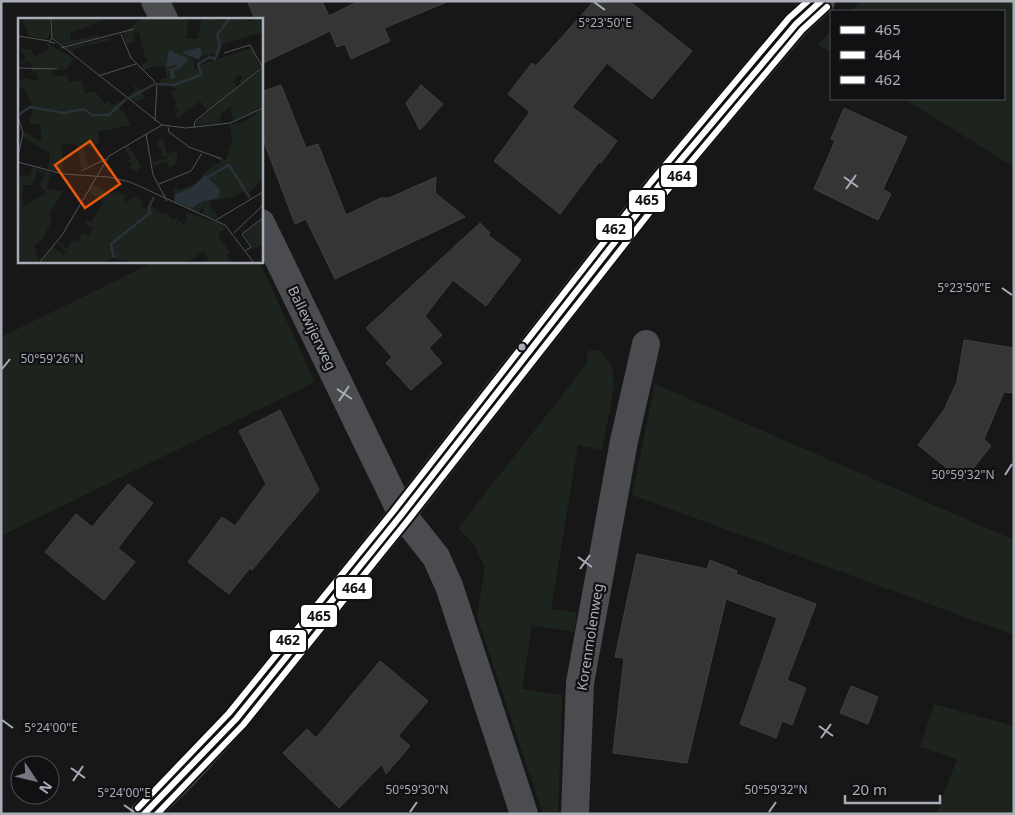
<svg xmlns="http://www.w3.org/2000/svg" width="1015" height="815" font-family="'Noto Sans',sans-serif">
<rect width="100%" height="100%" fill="#171717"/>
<path fill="#1d241e" d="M 860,1 L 1014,1 L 1014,167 L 904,99 L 1004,99 L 1004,11 L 851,11 Z
M 831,31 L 831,53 L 818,45 Z
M 156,261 L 259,261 L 315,382 L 1,536 L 1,337 Z
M 600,350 L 612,365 L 614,387 L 602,450 L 578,445 L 551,609 L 577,612 L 574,632 L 532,625 L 522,689 L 562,695 L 558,814 L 543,814 L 477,616 L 485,568 L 474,544 L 458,528 L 586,365 L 588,351 Z
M 655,384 L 1014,540 L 1014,635 L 632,495 Z
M 934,704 L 1014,726 L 1014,814 L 936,814 L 957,759 L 920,747 Z"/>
<path fill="#353536" stroke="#3f4043" d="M 247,1 L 322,1 L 329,16 L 359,1 L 447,2 L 384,28 L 390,41 L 351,59 L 345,44 L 337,47 L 330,31 L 261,64 L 261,19 L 255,19 Z
M 594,1 L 629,1 L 692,51 L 652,99 L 607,63 L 572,107 L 617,141 L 601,163 L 599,162 L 560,214 L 494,161 L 530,112 L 508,94 L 532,63 L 536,66 Z
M 281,85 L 306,148 L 318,144 L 346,215 L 381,198 L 389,198 L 436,177 L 435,193 L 465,217 L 335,279 L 306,219 L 295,224 L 261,134 L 261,92 Z
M 421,85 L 443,104 L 420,130 L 406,103 Z
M 844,108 L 907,137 L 883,189 L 891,194 L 878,220 L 814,189 L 835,141 L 831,139 Z
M 480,223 L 490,233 L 488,235 L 521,260 L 486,306 L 453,280 L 425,316 L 442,335 L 429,348 L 442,363 L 411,390 L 386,363 L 392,357 L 366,328 Z
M 964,340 L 1014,348 L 1014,393 L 1004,392 L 984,439 L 991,446 L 963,481 L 918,445 L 944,410 L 957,382 Z
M 280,410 L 319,490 L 252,570 L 250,568 L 229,594 L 188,562 L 222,517 L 235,526 L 266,484 L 239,431 Z
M 128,484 L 153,503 L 118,548 L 135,562 L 104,600 L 45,552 L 76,514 L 92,527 Z
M 637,554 L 707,569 L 710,560 L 737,571 L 736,574 L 816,604 L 787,680 L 806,688 L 792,725 L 782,721 L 776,738 L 740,724 L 777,618 L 726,599 L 687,763 L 613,753 L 624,658 L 615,657 Z
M 380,661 L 428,701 L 398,736 L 410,746 L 386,774 L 382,764 L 339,808 L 283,753 L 307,729 L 316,738 Z
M 851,686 L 878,697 L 868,724 L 840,713 Z"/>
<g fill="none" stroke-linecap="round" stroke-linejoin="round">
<path stroke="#4b4c50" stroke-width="28" d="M 402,514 L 436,557 L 449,586 L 524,814
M 575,814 L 580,683 L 624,441 L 646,344"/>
<path stroke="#4b4c50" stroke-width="28" d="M 155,1 L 164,19
M 261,223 L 402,514
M 144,814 L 183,776 L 236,719 L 402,514 L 658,187 L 796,24 L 821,1"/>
<g stroke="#111113" stroke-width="10">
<path id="bus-1" d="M 144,814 L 236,719 L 402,514 L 658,187 L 796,24 L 821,1"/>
</g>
<g stroke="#111113" stroke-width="10">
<path id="bus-2" d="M 157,814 L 243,725 L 409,519 L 665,193 L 802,30 L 827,7"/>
</g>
<g stroke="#111113" stroke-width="10">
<path id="bus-3" d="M 138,808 L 229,713 L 395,509 L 651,182 L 789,18 L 808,1"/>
</g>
<use href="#bus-1" stroke="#fff" stroke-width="6"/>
<use href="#bus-2" stroke="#fff" stroke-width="6"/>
<use href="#bus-3" stroke="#fff" stroke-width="6"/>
</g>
<path fill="none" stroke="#a8adb8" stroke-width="2" d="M 594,2 L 605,10M 844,177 L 858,187M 846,189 L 856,175M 1002,288 L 1012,295M 2,369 L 10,359M 337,389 L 352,399M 339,401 L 349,386M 1005,475 L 1012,464M 578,557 L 592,567M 580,569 L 590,555M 2,720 L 13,728M 819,726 L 833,736M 821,738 L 831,724M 71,768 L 85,778M 73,781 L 83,766M 124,805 L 134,812M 410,812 L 417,802M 769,812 L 776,802"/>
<circle fill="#a8adb8" stroke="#111113" stroke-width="2" cx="522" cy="347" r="4.5"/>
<g text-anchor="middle" stroke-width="4.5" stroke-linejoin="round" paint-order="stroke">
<g font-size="14" fill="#a8adb8" stroke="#111113">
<text transform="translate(312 328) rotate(64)" y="5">Ballewijerweg</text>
<text transform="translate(590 637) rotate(-81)" y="5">Korenmolenweg</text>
</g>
</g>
<g transform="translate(18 18)">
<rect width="245" height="245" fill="#171717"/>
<path d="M 4,0 L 32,0 L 32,18 L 28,21 L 11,18 ZM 34,0 L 91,0 L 52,15 L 53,23 L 81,17 L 81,20 L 46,28 L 35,18 ZM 124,0 L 171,0 L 168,20 L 179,21 L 184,0 L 198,0 L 198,3 L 231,0 L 228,4 L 244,0 L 245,14 L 204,26 L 202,35 L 185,38 L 182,29 L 163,34 L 174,38 L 177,51 L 182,50 L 181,47 L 234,30 L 242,49 L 224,66 L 221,63 L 224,60 L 222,57 L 218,59 L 215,64 L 220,70 L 189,93 L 182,83 L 160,100 L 157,95 L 161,92 L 155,89 L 159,86 L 152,74 L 158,72 L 156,68 L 141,67 L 143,61 L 149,60 L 147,49 L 135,48 L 126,53 L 122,49 L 131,41 L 127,39 L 121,14 L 116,16 L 116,23 L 109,27 L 106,19 L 106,14 ZM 91,20 L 93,22 L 55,31 L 55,36 L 48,30 ZM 28,24 L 56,41 L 48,52 L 34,51 L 35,58 L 49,57 L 52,64 L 63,62 L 67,76 L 76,73 L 88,86 L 91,82 L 94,88 L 101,84 L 101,91 L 107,95 L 112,107 L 80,114 L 82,125 L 72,129 L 63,124 L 70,149 L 64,151 L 59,128 L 55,125 L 44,128 L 45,154 L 30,151 L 32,136 L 5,119 L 6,114 L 22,123 L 24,116 L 21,106 L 13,106 L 11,99 L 14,98 L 14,89 L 9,74 L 4,69 L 0,71 L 0,63 L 7,60 L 19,63 L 21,59 L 17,52 L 16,58 L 12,43 L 2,46 L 8,40 L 2,31 L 12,31 L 17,38 L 21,37 L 31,31 ZM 245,50 L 245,73 L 242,75 L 245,78 L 245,89 L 216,103 L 212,92 L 215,87 L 202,97 L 203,105 L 178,107 L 179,103 ZM 115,67 L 124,72 L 126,81 L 117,84 L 109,80 L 117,72 ZM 245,91 L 245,160 L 231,175 L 229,171 L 215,179 L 192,183 L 192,189 L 199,196 L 198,201 L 184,197 L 187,186 L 180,195 L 156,185 L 155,170 L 162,172 L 177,166 L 195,147 L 202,145 L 202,142 L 192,138 L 208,142 L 214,123 L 212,106 L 223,105 ZM 185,158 L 200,180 L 183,184 L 178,189 L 157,176 L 173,170 ZM 145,121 L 149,136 L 160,132 L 158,146 L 152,150 L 148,144 L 135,149 L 134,144 L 150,140 L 143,138 L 144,132 L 140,128 L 139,124 ZM 110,127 L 123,148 L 119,154 L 111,149 L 114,146 L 109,143 L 113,140 L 106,129 ZM 15,149 L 33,155 L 28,171 L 45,173 L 31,196 L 36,202 L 31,199 L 34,203 L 24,221 L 16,228 L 19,233 L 16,235 L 22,241 L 20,245 L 2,245 L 0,157 L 12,158 ZM 19,153 L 27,155 L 22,168 L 28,175 L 4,189 L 5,167 L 14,167 ZM 74,166 L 93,176 L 96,173 L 108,178 L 106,182 L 109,184 L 117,178 L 126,185 L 123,188 L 126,191 L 131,190 L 132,186 L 144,197 L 146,195 L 156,202 L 158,199 L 160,200 L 156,214 L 161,202 L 164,207 L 168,203 L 168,194 L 199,204 L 207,209 L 200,217 L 212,234 L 208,237 L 215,245 L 185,245 L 191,241 L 185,233 L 169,245 L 110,244 L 95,240 L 87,245 L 21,245 L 35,229 L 45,237 L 48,234 L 39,225 L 41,223 L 49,231 L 54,222 L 60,224 L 64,214 L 71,217 L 75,210 L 67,205 L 68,202 L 73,204 L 86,183 L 70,174 ZM 245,201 L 245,226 L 235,231 L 226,215 Z" fill="#1d241e" fill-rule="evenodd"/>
<path d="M 182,29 L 184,36 L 181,42 L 163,34 ZM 151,32 L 162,37 L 159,46 L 148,49 ZM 163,37 L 171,41 L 160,52 L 156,51 L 157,60 L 153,61 L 151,51 L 157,50 ZM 187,157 L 202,172 L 200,180 L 183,184 L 174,190 L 157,183 L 157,176 L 173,170 Z" fill="#2a3239"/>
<path fill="none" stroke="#2a3239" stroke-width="2.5" d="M 140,66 L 156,67 L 183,57 L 180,46 L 192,39 L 197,41 L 202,27 L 199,17 L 212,0M 111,80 L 137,66M 0,97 L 12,89 L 46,95 L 66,91 L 74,97 L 91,97 L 108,81M 190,159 L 211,147 L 232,180M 96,240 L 93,226 L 132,195 L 131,189 L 136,179"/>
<path fill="none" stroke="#515357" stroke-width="1" d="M 33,0 L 34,20 L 31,24 L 37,25M 103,16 L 113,40 L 139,66 L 137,103M 0,18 L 31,23M 34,20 L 144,107 L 168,110 L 212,105 L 245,90M 43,30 L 116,11M 206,35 L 232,27 L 245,50M 0,50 L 39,51M 80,58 L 118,46M 0,99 L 5,115 L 0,139M 150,109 L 151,114 L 171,129 L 204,141M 176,110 L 177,103 L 245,49M 128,116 L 135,157 L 149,183M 0,144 L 45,156 L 91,159 L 112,164 L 207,207 L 236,245M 63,153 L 88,141M 141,166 L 173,153 L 184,135M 198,202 L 245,174M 216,215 L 245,187M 228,232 L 233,229 L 224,216 L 245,200M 21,245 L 44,217 L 91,138 L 144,107"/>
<path fill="#e8590c" fill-opacity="0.15" stroke="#e8590c" stroke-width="2.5" d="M 72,123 L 102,166 L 67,190 L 37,147 Z"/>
<rect width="245" height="245" fill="none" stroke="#a8adb8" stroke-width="2.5"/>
</g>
<g font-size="12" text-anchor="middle" fill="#a8adb8" stroke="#111113" stroke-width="4.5" stroke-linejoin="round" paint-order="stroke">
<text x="605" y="27">5°23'50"E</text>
<text x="964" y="292">5°23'50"E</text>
<text x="52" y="363">50°59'26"N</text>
<text x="963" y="479">50°59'32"N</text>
<text x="51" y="732">5°24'00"E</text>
<text x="417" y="794">50°59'30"N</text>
<text x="776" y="794">50°59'32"N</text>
<text x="124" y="797">5°24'00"E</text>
</g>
<g stroke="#111113" stroke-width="2">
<rect x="660" y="164" width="38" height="24" rx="5" fill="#fff"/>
<rect x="628" y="189" width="38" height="24" rx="5" fill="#fff"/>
<rect x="595" y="217" width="38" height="24" rx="5" fill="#fff"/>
<rect x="335" y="576" width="38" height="24" rx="5" fill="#fff"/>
<rect x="300" y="604" width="38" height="24" rx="5" fill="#fff"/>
<rect x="269" y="629" width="38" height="24" rx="5" fill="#fff"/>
</g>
<g font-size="14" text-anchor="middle" font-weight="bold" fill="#111">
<text x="679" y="181">464</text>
<text x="647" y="205">465</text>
<text x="614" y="234">462</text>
<text x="354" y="593">464</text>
<text x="319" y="621">465</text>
<text x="288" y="645">462</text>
</g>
<rect width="1015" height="815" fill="none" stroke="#a8adb8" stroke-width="5"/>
<rect x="830" y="10" width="175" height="90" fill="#111113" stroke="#4d4f55"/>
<rect x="840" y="26" width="25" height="8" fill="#ffffff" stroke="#4d4f55"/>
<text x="875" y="35" font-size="15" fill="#a8adb8">465</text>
<rect x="840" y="51" width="25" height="8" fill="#ffffff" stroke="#4d4f55"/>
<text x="875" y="60" font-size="15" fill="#a8adb8">464</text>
<rect x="840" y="76" width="25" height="8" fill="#ffffff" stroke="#4d4f55"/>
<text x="875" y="85" font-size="15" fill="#a8adb8">462</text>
<g transform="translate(35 780) rotate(125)"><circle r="24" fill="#111113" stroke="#4d4f55"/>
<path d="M0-4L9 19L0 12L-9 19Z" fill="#757880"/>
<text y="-8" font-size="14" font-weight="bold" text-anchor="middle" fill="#a8adb8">N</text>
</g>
<path d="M845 795v8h95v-8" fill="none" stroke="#a8adb8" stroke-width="2.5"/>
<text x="852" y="795" font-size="15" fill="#a8adb8" stroke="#111113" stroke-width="4" paint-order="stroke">20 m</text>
</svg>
